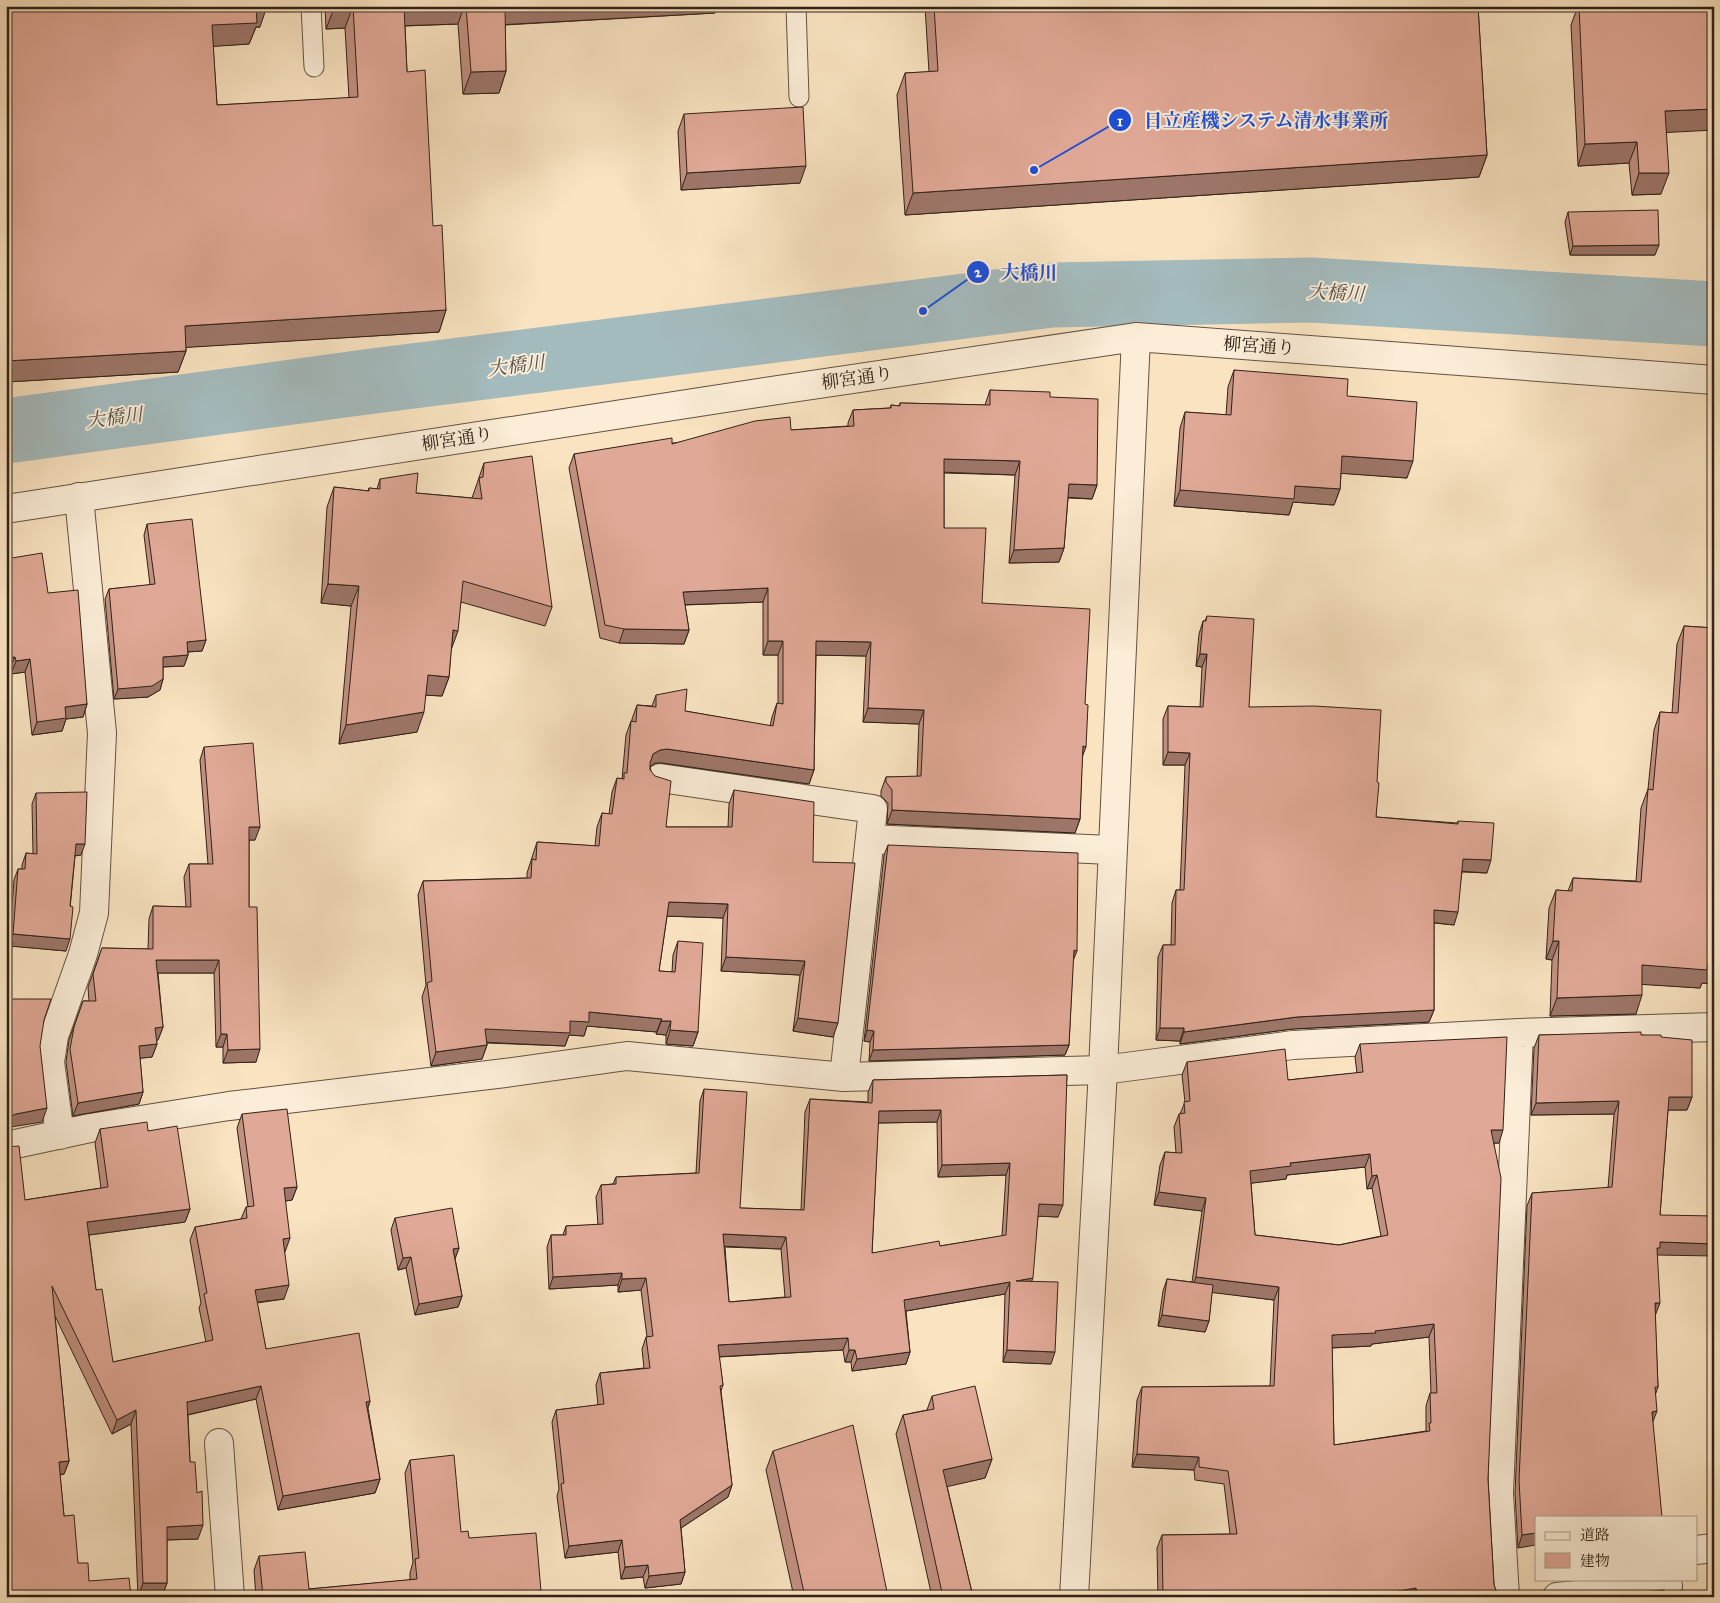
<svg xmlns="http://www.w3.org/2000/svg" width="1720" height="1603" font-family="'IM FELL Great Primer','Noto Serif JP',serif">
<rect width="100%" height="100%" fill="#f9e3c1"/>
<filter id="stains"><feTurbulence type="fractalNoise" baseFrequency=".004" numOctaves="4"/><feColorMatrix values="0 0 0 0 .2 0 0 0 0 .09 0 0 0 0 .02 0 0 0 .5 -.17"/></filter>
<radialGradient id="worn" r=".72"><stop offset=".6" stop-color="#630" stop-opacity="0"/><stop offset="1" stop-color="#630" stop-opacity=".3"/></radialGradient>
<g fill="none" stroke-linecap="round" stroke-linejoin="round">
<path stroke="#a4bbbe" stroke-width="65" d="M 6,431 L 373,381 L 1052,295 L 1311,290 L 1714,314"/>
<g stroke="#635242" stroke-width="21">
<path id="service" d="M 311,6 L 314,67
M 796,6 L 799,97"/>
</g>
<g stroke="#635242" stroke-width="30">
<path id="minor" d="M 660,778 L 873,809 L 844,1077
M 870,839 L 1111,850
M 60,1135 L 50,1062 L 54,1036 L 83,954 L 94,913 L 102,733 L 79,497
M 6,1146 L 90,1128 L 229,1106 L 505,1073 L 627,1056 L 844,1077 L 1103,1070 L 1293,1045 L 1519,1033 L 1714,1027
M 219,1443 L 230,1597
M 1696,1550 L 1714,1548
M 1505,1597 L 1499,1493 L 1519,1033
M 1557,1597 L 1668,1586 L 1666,1579"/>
</g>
<g stroke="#635242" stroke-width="30">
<path id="tertiary" d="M 6,509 L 758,393 L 1136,337 L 1714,380
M 1074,1597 L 1103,1070 L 1136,337"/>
</g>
<use href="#service" stroke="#fbedd7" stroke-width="19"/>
<use href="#minor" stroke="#fbedd7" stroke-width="28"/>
<use href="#tertiary" stroke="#fbedd7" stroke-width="28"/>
</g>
<path fill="#c19081" stroke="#312218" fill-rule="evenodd" d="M 6,6 L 260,27 L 256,27 L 249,44 L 213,46 L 217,105 L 349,98 L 345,28 L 326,29 L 325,6 L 717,6 L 715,13 L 505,25 L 506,71 L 499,93 L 463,94 L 458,24 L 405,26 L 407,72 L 446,310 L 439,332 L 186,347 L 186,351 L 178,372 L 6,382 Z
M 925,6 L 1478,6 L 1487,155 L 1479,177 L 905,215 L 897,95 L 905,73 L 929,72 Z
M 1578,6 L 1579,6 L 1661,194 L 1632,195 L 1629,163 L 1578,166 L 1571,25 Z
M 684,114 L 800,183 L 681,190 L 678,131 Z
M 1568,212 L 1655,255 L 1570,255 L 1565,222 Z
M 1234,370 L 1347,396 L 1407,478 L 1341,473 L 1340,489 L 1334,505 L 1293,502 L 1289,515 L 1174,506 L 1180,428 L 1185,412 L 1226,415 L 1228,387 Z
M 990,390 L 1050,397 L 1097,485 L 1092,499 L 1068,498 L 1064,548 L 1059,562 L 1009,563 L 1015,475 L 944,473 L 944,528 L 982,603 L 1082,756 L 1080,819 L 1075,833 L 887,824 L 888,803 L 881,796 L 881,791 L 886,777 L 917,777 L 919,724 L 863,722 L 866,656 L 816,655 L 814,770 L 809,784 L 662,763 L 655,763 L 650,767 L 666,827 L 728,827 L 729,804 L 734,790 L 813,862 L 833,1037 L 793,1031 L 800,975 L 721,971 L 723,918 L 667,916 L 659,971 L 672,972 L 673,955 L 678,941 L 698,1032 L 693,1046 L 666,1044 L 666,1035 L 656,1034 L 657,1032 L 587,1026 L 584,1036 L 569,1035 L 565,1046 L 487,1043 L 487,1045 L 482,1059 L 431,1066 L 422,997 L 426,985 L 418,895 L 423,881 L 527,878 L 527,873 L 537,842 L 595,846 L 597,827 L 602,813 L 609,814 L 612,792 L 617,778 L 622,779 L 626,735 L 631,721 L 632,721 L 632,719 L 637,705 L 652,706 L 656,695 L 685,711 L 770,726 L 772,717 L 777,703 L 778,704 L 778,655 L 763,655 L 763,602 L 685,605 L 689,630 L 684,644 L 619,643 L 600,638 L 569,468 L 574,454 L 791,430 L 848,426 L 848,423 L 853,410 L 890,408 L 891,405 L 899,406 L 900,403 L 985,405 Z
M 484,463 L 552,607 L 545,626 L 461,602 L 451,650 L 449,677 L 442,696 L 426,695 L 417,732 L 339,744 L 351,606 L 321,603 L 327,507 L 334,487 L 368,491 L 369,488 L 377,489 L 380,479 L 416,493 L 472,498 Z
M 147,524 L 206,640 L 202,651 L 188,652 L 188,655 L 184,666 L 163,667 L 163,679 L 160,690 L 148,697 L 114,699 L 105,599 L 109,589 L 150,585 L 144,535 Z
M 48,593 L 87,704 L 83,717 L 66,719 L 62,731 L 32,735 L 25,672 L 11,674 L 10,669 L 6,670 Z
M 1207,616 L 1249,707 L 1377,782 L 1376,817 L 1457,823 L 1458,821 L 1487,873 L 1462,872 L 1454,925 L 1434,923 L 1434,1010 L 1429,1022 L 1292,1029 L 1180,1044 L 1180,1041 L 1156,1040 L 1158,957 L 1163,945 L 1171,945 L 1172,903 L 1176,890 L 1180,890 L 1185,765 L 1163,765 L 1163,719 L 1168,706 L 1200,707 L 1202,667 L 1196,666 L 1199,634 L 1203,621 L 1205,621 Z
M 1684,626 L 1714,628 L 1714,984 L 1702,983 L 1700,988 L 1642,984 L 1636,1014 L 1550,1016 L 1552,960 L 1546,959 L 1549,908 L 1556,890 L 1568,891 L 1573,878 L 1636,881 L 1641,808 L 1648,789 L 1654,730 L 1660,712 L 1672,713 L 1677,644 Z
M 204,747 L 255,840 L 249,840 L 249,907 L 256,1062 L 223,1063 L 223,1047 L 216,1047 L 214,973 L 158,973 L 163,1027 L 158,1040 L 156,1040 L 157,1044 L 152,1057 L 140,1058 L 143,1092 L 139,1104 L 73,1116 L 66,1062 L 69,1040 L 83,1001 L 89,1001 L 88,987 L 102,948 L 148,949 L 149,919 L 153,906 L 186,907 L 184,877 L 189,864 L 208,864 L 200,760 Z
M 36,793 L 81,855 L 75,856 L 66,951 L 12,946 L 9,942 L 14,880 L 18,869 L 22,869 L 22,865 L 26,853 L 33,854 L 32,804 Z
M 888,845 L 1073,960 L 1069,1045 L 1065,1055 L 869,1061 L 870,1042 L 864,1041 L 884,855 Z
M 1539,1035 L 1641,1035 L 1661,1037 L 1692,1097 L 1687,1110 L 1668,1110 L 1660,1215 L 1657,1255 L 1655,1316 L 1658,1387 L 1656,1393 L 1536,1517 L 1518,1548 L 1515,1493 L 1527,1206 L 1532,1193 L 1608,1188 L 1614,1114 L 1531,1115 L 1534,1048 Z
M 1360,1044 L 1499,1143 L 1494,1143 L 1488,1479 L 1494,1585 L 1497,1593 L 1503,1597 L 1158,1597 L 1157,1548 L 1162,1535 L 1230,1534 L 1224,1484 L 1195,1480 L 1194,1470 L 1132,1467 L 1137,1400 L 1142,1387 L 1270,1386 L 1274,1300 L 1212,1292 L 1209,1321 L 1205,1332 L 1158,1326 L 1163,1291 L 1167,1279 L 1192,1282 L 1202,1211 L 1154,1205 L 1160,1165 L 1165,1152 L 1176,1153 L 1174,1127 L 1179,1114 L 1180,1114 L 1185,1102 L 1182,1075 L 1187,1062 L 1288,1080 L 1357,1073 L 1355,1057 ZM 1365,1167 L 1367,1189 L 1372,1188 L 1381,1236 L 1339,1245 L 1255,1235 L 1251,1183 L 1286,1179 L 1287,1175 ZM 1429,1337 L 1431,1393 L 1430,1393 L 1426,1406 L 1426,1431 L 1334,1445 L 1332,1348 L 1371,1346 L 1372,1344 Z
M 1067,1075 L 1058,1217 L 1038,1216 L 1031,1281 L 1051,1364 L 1003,1362 L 1005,1294 L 906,1311 L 910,1352 L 906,1364 L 852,1371 L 851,1362 L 845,1362 L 843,1350 L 719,1357 L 723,1385 L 721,1391 L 732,1485 L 728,1497 L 681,1528 L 685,1572 L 681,1584 L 645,1588 L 643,1577 L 621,1579 L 618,1552 L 565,1558 L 557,1496 L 559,1489 L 552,1422 L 556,1410 L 598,1405 L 596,1385 L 600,1373 L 644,1368 L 642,1349 L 646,1337 L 647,1337 L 641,1290 L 618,1292 L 618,1285 L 549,1289 L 547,1247 L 551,1235 L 563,1235 L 566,1226 L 598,1225 L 596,1197 L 601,1185 L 613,1184 L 616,1177 L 696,1173 L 700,1101 L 704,1089 L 740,1208 L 801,1210 L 805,1112 L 810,1099 L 868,1102 L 868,1092 L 873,1080 ZM 937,1122 L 938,1177 L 1006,1175 L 1002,1236 L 940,1246 L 872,1253 L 878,1123 ZM 725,1247 L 781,1249 L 785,1297 L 729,1302 Z
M 242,1114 L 297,1187 L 292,1200 L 285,1201 L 284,1299 L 257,1303 L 266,1349 L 370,1401 L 368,1408 L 380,1479 L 375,1493 L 278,1510 L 256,1399 L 188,1415 L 190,1462 L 198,1539 L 167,1540 L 167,1583 L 162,1596 L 138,1597 L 131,1424 L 112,1434 L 55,1316 L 69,1461 L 64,1474 L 60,1475 L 64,1516 L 78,1563 L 89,1581 L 6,1597 L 25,1200 L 101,1188 L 95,1143 L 100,1129 L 148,1131 L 190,1209 L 185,1222 L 89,1235 L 96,1290 L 113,1362 L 206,1342 L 199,1308 L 201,1303 L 190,1240 L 195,1227 L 241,1219 L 246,1207 L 248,1207 L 237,1128 Z
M 395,1218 L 459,1248 L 455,1258 L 462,1296 L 458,1307 L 415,1315 L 406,1268 L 398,1270 L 391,1230 Z
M 932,1396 L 992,1459 L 985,1478 L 947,1486 L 973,1597 L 932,1597 L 896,1434 L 903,1415 L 927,1410 Z
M 773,1451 L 888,1597 L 794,1597 L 766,1470 Z
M 410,1460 L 461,1532 L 541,1591 L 538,1597 L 256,1597 L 254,1570 L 259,1556 L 309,1589 L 410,1580 L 410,1573 L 413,1562 L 405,1473 Z"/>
<path fill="#9d7669" stroke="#312218" d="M 256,6 L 267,6 L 260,27 L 256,27 L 249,44 L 204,47 L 212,25 Z
M 353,6 L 345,28 L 326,29 L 334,8 Z
M 403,6 L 464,6 L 458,24 L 396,26 Z
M 504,6 L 717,6 L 715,13 L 497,25 Z
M 506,71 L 499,93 L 463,94 L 471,72 Z
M 1714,109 L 1714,130 L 1657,133 L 1665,111 Z
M 1637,142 L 1629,163 L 1578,166 L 1585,144 Z
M 1487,155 L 1479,177 L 905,215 L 913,193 Z
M 806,166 L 800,183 L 681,190 L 687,173 Z
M 1639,173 L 1669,173 L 1661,194 L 1632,195 Z
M 1659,245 L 1655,255 L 1570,255 L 1573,246 Z
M 446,310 L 439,332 L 177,348 L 185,326 Z
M 186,351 L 178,372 L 6,382 L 6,361 Z
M 1342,456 L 1413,461 L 1407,478 L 1336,473 Z
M 944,459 L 1020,461 L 1015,475 L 939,472 Z
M 1069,484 L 1097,485 L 1092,499 L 1064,497 Z
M 1295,486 L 1340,489 L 1334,505 L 1293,502 L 1289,515 L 1174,506 L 1180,490 Z
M 1064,548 L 1059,562 L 1009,563 L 1014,550 Z
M 328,584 L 359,586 L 351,606 L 321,603 Z
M 768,588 L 763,602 L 678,605 L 683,592 Z
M 624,629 L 689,630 L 684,644 L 619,643 Z
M 453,630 L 458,631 L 451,650 Z
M 206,640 L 202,651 L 183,652 L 187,642 Z
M 768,641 L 783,641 L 778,655 L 763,655 Z
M 816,641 L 871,642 L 866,656 L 811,655 Z
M 1200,654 L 1207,654 L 1202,667 L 1196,666 Z
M 188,655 L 184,666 L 159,667 L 163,657 Z
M 15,657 L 10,669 L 6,670 L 6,658 Z
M 30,659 L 25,672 L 11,674 L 16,661 Z
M 428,675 L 449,677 L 442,696 L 421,695 Z
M 163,679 L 160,690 L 148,697 L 114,699 L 118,689 Z
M 87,704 L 83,717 L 66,719 L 62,731 L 32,735 L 37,722 L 65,707 Z
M 868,708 L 924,710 L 919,724 L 863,722 Z
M 424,712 L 417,732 L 339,744 L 346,725 Z
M 1083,746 L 1086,747 L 1081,760 Z
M 667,749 L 814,770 L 809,784 L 662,763 L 655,763 L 648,768 L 645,776 L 653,754 L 660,750 Z
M 1168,752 L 1190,753 L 1185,765 L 1163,765 Z
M 892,810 L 1080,819 L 1075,833 L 887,824 Z
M 249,827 L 260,827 L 255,840 L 244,840 Z
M 76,844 L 85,844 L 81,855 L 72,856 Z
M 1463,859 L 1491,860 L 1487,873 L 1458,871 Z
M 669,902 L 728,904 L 723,918 L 664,916 Z
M 1434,910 L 1458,912 L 1454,925 L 1429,922 Z
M 13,934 L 70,939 L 66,951 L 9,946 Z
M 1553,941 L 1559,941 L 1552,960 L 1546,959 Z
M 1074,950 L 1077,951 L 1073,961 Z
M 726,957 L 805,961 L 800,975 L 721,971 Z
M 156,960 L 219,960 L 214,973 L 152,973 Z
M 1708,964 L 1714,965 L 1714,984 L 1702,983 L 1700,988 L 1635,984 L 1642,965 Z
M 1642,995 L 1636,1014 L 1550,1016 L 1557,998 Z
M 1434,1010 L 1429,1022 L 1292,1029 L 1180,1044 L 1184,1032 L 1297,1017 Z
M 589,1012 L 662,1019 L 657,1032 L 587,1026 L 584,1036 L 569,1035 L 565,1046 L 480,1042 L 485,1029 L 570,1021 Z
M 798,1018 L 838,1023 L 833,1037 L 793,1031 Z
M 661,1021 L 671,1021 L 666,1035 L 656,1034 Z
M 163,1027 L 158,1040 L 151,1041 L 155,1028 Z
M 1160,1028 L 1184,1028 L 1180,1041 L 1156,1040 Z
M 670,1030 L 698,1032 L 693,1046 L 666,1044 Z
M 867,1030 L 874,1031 L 870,1042 L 864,1041 Z
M 221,1034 L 227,1034 L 223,1047 L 216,1047 Z
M 157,1044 L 152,1057 L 134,1059 L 139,1046 Z
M 487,1045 L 482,1059 L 431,1066 L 436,1052 Z
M 1069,1045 L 1065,1055 L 869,1061 L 873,1050 Z
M 260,1049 L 256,1062 L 223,1063 L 228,1050 Z
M 143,1092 L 139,1104 L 73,1116 L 78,1103 Z
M 1669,1097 L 1692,1097 L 1687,1110 L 1665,1110 Z
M 1619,1101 L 1614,1114 L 1531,1115 L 1536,1103 Z
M 47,1108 L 42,1122 L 11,1127 L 6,1129 L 6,1118 L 16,1114 Z
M 941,1110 L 937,1122 L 874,1123 L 879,1111 Z
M 1491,1130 L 1503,1130 L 1499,1143 L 1486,1143 Z
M 1370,1154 L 1365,1167 L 1287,1175 L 1286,1179 L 1245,1184 L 1250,1171 L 1290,1163 Z
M 1010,1163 L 1006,1175 L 938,1177 L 942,1165 Z
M 1377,1175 L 1372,1188 L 1367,1189 L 1372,1176 Z
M 297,1187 L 292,1200 L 279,1202 L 284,1188 Z
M 1159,1192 L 1206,1198 L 1202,1211 L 1154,1205 Z
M 1039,1204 L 1063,1205 L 1058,1217 L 1034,1216 Z
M 190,1209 L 185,1222 L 82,1236 L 87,1222 Z
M 723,1234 L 786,1237 L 781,1249 L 719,1246 Z
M 290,1238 L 285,1252 L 278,1253 L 283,1239 Z
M 1660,1242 L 1714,1244 L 1714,1256 L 1657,1255 L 1652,1261 Z
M 459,1248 L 455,1259 L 453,1249 Z
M 411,1257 L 406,1268 L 398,1270 L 403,1258 Z
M 622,1273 L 618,1285 L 549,1289 L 553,1277 Z
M 1196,1277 L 1279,1287 L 1274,1300 L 1191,1290 Z
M 646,1278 L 641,1290 L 618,1292 L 622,1279 Z
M 1033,1278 L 1028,1290 L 1016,1281 Z
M 1010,1282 L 1005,1294 L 900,1312 L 904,1300 Z
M 289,1285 L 284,1299 L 250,1303 L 255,1290 Z
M 462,1296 L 458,1307 L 415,1315 L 419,1304 Z
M 1655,1303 L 1660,1303 L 1655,1316 Z
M 1162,1315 L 1209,1321 L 1205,1332 L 1158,1326 Z
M 1434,1324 L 1429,1337 L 1372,1344 L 1371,1346 L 1327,1348 L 1332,1335 Z
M 848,1338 L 843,1350 L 714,1357 L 718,1345 Z
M 849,1350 L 855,1350 L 851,1362 L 845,1362 Z
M 1007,1350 L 1055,1352 L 1051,1364 L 1003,1362 Z
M 910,1352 L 906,1364 L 852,1371 L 857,1359 Z
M 261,1386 L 256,1399 L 182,1416 L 187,1402 Z
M 370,1401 L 365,1415 L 366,1402 Z
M 136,1410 L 131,1424 L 112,1434 L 117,1420 Z
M 1657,1411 L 1652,1424 L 1652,1412 Z
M 1137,1454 L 1199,1457 L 1194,1470 L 1132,1467 Z
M 992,1459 L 985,1478 L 937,1489 L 943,1470 Z
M 69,1461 L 64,1474 L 54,1475 L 59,1462 Z
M 380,1479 L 375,1493 L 278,1510 L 283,1496 Z
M 732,1485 L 728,1497 L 675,1532 L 680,1520 Z
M 203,1525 L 198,1539 L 162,1540 L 167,1527 Z
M 1536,1533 L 1536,1545 L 1518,1548 L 1522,1535 Z
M 622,1540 L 618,1552 L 565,1558 L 569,1546 Z
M 648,1565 L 643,1577 L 621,1579 L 625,1567 Z
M 685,1572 L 681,1584 L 645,1588 L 649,1576 Z
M 143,1583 L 167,1583 L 162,1596 L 138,1597 Z
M 1416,1588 L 1413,1597 L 1364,1597 Z
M 541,1591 L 538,1597 L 483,1597 L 483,1596 Z"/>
<path fill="#e0a896" stroke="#312218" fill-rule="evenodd" d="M 6,6 L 256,6 L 257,23 L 212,25 L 217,105 L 358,97 L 353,6 L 334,8 L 333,6 L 404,6 L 407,72 L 425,70 L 433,226 L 442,225 L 446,310 L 185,326 L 186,351 L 6,361 Z
M 466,6 L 505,6 L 506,71 L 471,72 Z
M 934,6 L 1478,6 L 1487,155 L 913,193 L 905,73 L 938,71 Z
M 1579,6 L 1714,6 L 1714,109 L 1665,111 L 1669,173 L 1639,173 L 1637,142 L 1585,144 Z
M 803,107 L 806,166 L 687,173 L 684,114 Z
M 1658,210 L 1659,245 L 1573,246 L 1568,212 Z
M 1234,370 L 1348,379 L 1347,396 L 1417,402 L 1413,461 L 1342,456 L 1340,489 L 1295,486 L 1294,499 L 1180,490 L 1185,412 L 1231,415 Z
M 990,390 L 1050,392 L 1050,397 L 1098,399 L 1097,485 L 1069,484 L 1064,548 L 1014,550 L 1020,461 L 944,459 L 944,528 L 986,528 L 982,603 L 1090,609 L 1085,704 L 1088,705 L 1086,747 L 1083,746 L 1080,819 L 892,810 L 892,790 L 886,782 L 886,777 L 921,776 L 924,710 L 868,708 L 871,642 L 816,641 L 814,770 L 667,749 L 660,750 L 653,754 L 650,763 L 650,770 L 655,776 L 671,781 L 666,827 L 732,827 L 734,790 L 814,802 L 813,862 L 855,863 L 838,1023 L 798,1018 L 805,961 L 726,957 L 728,904 L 669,902 L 659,971 L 675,972 L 678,941 L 703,943 L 698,1032 L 670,1030 L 671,1021 L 661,1021 L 662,1019 L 589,1012 L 589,1022 L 570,1021 L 570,1033 L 485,1029 L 487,1045 L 436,1052 L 427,983 L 432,981 L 423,881 L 531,878 L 532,859 L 536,860 L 537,842 L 599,846 L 602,813 L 612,814 L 617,778 L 624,779 L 624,773 L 627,773 L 631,721 L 636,722 L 637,705 L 656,707 L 656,695 L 687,689 L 685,711 L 773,726 L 777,703 L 783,704 L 783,641 L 768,641 L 768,588 L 683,592 L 689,630 L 624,629 L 605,625 L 574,454 L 672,438 L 672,444 L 755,421 L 790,417 L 791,430 L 854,426 L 853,410 L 891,408 L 891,405 L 900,406 L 900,403 L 990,405 Z
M 532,456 L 552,607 L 463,581 L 458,631 L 453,630 L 449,677 L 428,675 L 424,712 L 346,725 L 359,586 L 328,584 L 334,487 L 369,491 L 369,488 L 380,489 L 380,479 L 418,473 L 416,493 L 482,499 L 479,478 L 483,477 L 484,463 Z
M 192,519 L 206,640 L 187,642 L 188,655 L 163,657 L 163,679 L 152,686 L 118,689 L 109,589 L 155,584 L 147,524 Z
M 42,553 L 48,593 L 78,590 L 87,704 L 65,707 L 66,718 L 37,722 L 30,659 L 16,661 L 15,657 L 6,658 L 6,559 Z
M 1207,616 L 1254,619 L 1249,707 L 1314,706 L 1381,710 L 1377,782 L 1379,783 L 1376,817 L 1458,824 L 1458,821 L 1494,823 L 1491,860 L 1463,859 L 1458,912 L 1434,910 L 1434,1010 L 1297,1017 L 1184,1032 L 1184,1028 L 1160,1028 L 1163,945 L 1175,945 L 1176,890 L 1184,890 L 1190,753 L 1168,752 L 1168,706 L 1203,707 L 1207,654 L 1200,654 L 1203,621 L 1206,621 Z
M 1684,626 L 1714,628 L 1714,965 L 1708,964 L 1707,970 L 1642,965 L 1642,995 L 1557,998 L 1559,941 L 1553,941 L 1556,890 L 1572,891 L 1573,878 L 1641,882 L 1648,789 L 1653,790 L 1660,712 L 1678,713 Z
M 253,743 L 260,827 L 249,827 L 249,907 L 257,907 L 260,1049 L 228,1050 L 227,1034 L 221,1034 L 219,960 L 156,960 L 163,1027 L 155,1028 L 157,1044 L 139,1046 L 143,1092 L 78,1103 L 70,1049 L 74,1027 L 83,1001 L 96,1001 L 93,974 L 102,948 L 153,949 L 153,906 L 191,907 L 189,864 L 213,864 L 204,747 Z
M 87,792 L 85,844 L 76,844 L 70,906 L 73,907 L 70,939 L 13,934 L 18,869 L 25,869 L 26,853 L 37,854 L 36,793 Z
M 888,845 L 1078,853 L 1077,951 L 1074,950 L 1069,1045 L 873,1050 L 874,1031 L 867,1030 Z
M 6,942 L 13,942 L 6,982 Z
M 6,999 L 51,999 L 44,1020 L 40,1046 L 47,1108 L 16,1114 L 6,1118 Z
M 1641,1032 L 1641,1035 L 1661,1035 L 1661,1037 L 1692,1040 L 1692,1097 L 1669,1097 L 1660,1215 L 1714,1216 L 1714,1244 L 1660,1242 L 1660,1248 L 1657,1248 L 1660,1303 L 1655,1303 L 1658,1387 L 1655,1387 L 1657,1411 L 1652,1412 L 1662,1517 L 1536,1517 L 1536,1533 L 1522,1535 L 1519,1480 L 1532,1193 L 1612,1187 L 1619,1101 L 1536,1103 L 1539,1035 Z
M 1507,1037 L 1503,1130 L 1491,1130 L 1501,1178 L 1488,1479 L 1494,1585 L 1497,1593 L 1503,1597 L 1418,1597 L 1416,1588 L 1364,1597 L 1163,1597 L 1162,1535 L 1237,1534 L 1228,1471 L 1199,1467 L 1199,1457 L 1137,1454 L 1142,1387 L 1274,1386 L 1279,1287 L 1196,1277 L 1206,1198 L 1159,1192 L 1165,1152 L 1182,1153 L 1179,1114 L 1185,1113 L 1184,1102 L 1190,1101 L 1187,1062 L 1285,1049 L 1288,1080 L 1363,1072 L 1360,1044 ZM 1370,1154 L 1372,1176 L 1377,1175 L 1388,1235 L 1339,1245 L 1255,1235 L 1250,1171 L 1291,1166 L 1290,1163 ZM 1434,1324 L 1437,1393 L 1430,1393 L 1431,1423 L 1429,1423 L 1430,1431 L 1334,1445 L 1332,1335 L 1376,1333 L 1375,1331 Z
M 1067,1075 L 1063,1205 L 1039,1204 L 1033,1278 L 1016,1281 L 1058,1282 L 1055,1352 L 1007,1350 L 1010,1282 L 904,1300 L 910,1352 L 857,1359 L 855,1350 L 849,1350 L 848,1338 L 718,1345 L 723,1385 L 720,1386 L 732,1485 L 680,1520 L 685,1572 L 649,1576 L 648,1565 L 625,1567 L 622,1540 L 569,1546 L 561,1484 L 564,1483 L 556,1410 L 604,1404 L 600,1373 L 650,1368 L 646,1337 L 653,1336 L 646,1278 L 622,1279 L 622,1273 L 553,1277 L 551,1235 L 566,1235 L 566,1226 L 603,1224 L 601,1185 L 616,1184 L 616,1177 L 699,1173 L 704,1089 L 747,1092 L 740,1208 L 804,1210 L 810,1099 L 872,1103 L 873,1080 ZM 941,1110 L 942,1165 L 1010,1163 L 1006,1235 L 940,1246 L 939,1241 L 872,1253 L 879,1111 ZM 723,1234 L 786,1237 L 791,1297 L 729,1302 Z
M 287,1109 L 297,1187 L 284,1188 L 290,1238 L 283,1239 L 289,1285 L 255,1290 L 266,1349 L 359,1333 L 370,1401 L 366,1402 L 380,1479 L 283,1496 L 261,1386 L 187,1402 L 190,1462 L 195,1462 L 197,1493 L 202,1491 L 203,1525 L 167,1527 L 167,1583 L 143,1583 L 136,1410 L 117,1420 L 52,1286 L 69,1461 L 59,1462 L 64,1516 L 74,1515 L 78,1563 L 88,1563 L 89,1581 L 129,1578 L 131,1597 L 6,1597 L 6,1147 L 19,1146 L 25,1200 L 108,1187 L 100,1129 L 147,1122 L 148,1131 L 177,1126 L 190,1209 L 87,1222 L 96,1290 L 102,1289 L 113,1362 L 213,1340 L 204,1294 L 207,1293 L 195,1227 L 247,1218 L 246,1207 L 254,1206 L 242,1114 Z
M 452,1208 L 459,1248 L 453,1249 L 462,1296 L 419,1304 L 411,1257 L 403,1258 L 395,1218 Z
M 1167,1279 L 1213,1285 L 1209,1321 L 1162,1315 Z
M 975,1386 L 992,1459 L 943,1470 L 973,1597 L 943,1597 L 903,1415 L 934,1409 L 932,1396 Z
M 853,1425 L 888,1597 L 805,1597 L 773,1451 Z
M 454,1455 L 461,1532 L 468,1531 L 469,1538 L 536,1533 L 541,1591 L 483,1596 L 483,1597 L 263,1597 L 259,1556 L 305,1552 L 309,1589 L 417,1579 L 415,1559 L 419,1558 L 410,1460 Z
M 1664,1590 L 1664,1597 L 1619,1597 L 1618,1594 Z
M 1714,1592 L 1714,1597 L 1687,1597 Z
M 688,1594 L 689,1597 L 661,1597 Z"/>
<g text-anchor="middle" stroke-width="4" stroke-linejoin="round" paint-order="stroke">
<g font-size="18" fill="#312218" stroke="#fbedd7">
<text transform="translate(1259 346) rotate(4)" y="6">柳宮通り</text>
<text transform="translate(857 378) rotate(-8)" y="6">柳宮通り</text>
<text transform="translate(457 439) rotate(-9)" y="6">柳宮通り</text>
</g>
<g font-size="19" font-style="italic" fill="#54504a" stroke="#fbedd7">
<text transform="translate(1336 292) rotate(3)" y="7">大橋川</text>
<text transform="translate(516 365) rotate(-7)" y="7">大橋川</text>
<text transform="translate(114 417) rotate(-7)" y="7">大橋川</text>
</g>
</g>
<path fill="none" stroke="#1d4ed8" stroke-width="2" d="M1034 170L1120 120M923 311L978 272"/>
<g fill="#1d4ed8" stroke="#fbedd7" stroke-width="2">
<circle cx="1034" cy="170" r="5"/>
<circle cx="923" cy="311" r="5"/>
<circle cx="1120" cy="120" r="12"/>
<circle cx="978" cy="272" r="12"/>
</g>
<g font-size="15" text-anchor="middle" font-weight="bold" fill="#fff">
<text x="1120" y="126">1</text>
<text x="978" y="277">2</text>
</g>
<g font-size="19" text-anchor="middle" font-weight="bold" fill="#1d4ed8" stroke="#fbedd7" stroke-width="4" stroke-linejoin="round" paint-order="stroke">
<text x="1266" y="127">日立産機システム清水事業所</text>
<text x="1029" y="279">大橋川</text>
</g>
<rect width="1720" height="1603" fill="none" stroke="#f9e3c1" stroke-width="25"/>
<rect x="8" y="8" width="1705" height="1588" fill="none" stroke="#312218" stroke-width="2.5"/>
<rect x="12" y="12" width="1695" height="1578" fill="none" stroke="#312218"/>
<rect x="1535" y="1516" width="162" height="65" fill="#fbedd7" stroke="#aa9c8b"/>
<rect x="1545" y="1532" width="25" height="8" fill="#fbedd7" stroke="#aa9c8b"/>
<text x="1580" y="1540" font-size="15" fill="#312218">道路</text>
<rect x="1545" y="1553" width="25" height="15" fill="#e0a896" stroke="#aa9c8b"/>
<text x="1580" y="1566" font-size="15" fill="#312218">建物</text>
<rect width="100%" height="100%" filter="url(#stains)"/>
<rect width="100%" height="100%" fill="url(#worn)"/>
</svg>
